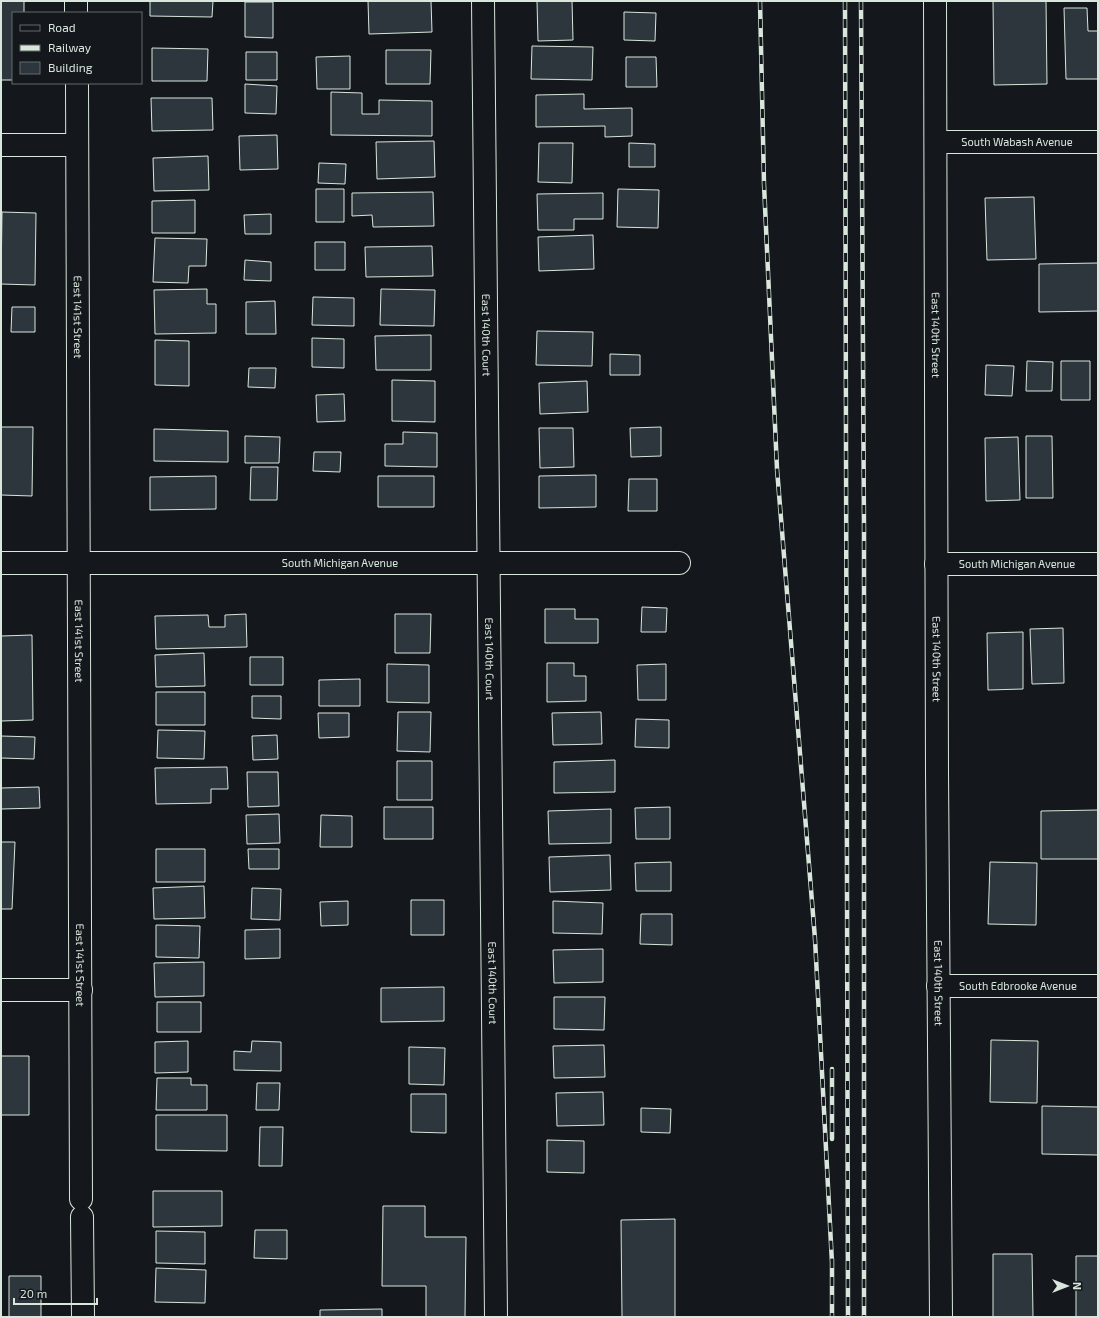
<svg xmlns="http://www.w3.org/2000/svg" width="1099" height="1318" font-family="'Exo 2',sans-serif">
<rect width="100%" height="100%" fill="#14181c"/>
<path fill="#2c363c" stroke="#d8e6dc" d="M 1,1 L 24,1 L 24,13 L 13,13 L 13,80 L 1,80 Z
M 150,1 L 213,1 L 212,17 L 150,16 Z
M 368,1 L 431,1 L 432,32 L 369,34 Z
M 537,1 L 572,1 L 573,40 L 538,41 Z
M 993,1 L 1046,1 L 1047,84 L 994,85 Z
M 245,2 L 273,2 L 273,38 L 245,37 Z
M 1064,8 L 1087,8 L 1088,31 L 1098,31 L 1098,79 L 1066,79 Z
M 624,12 L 656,13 L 655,41 L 624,40 Z
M 532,46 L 593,47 L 592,80 L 531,79 Z
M 152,48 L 208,49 L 207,81 L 152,81 Z
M 386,50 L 431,50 L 430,84 L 386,84 Z
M 246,52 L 277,52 L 277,80 L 246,80 Z
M 350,56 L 350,89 L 317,89 L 316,57 Z
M 626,57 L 656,57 L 657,87 L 626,87 Z
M 245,84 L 277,86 L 276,114 L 245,113 Z
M 331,92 L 362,93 L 362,114 L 379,114 L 379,100 L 432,101 L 432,136 L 331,135 Z
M 584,94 L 584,109 L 632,108 L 632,136 L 605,137 L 605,126 L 536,127 L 536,95 Z
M 151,98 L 212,98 L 213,130 L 152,131 Z
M 277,135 L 278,169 L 240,170 L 239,136 Z
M 434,141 L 435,177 L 377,179 L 376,142 Z
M 539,143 L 573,143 L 572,183 L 538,182 Z
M 629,143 L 655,144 L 655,167 L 629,167 Z
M 208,156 L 209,190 L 154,191 L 153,158 Z
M 319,163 L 346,164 L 345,184 L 318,183 Z
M 316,189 L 344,189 L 344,222 L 316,222 Z
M 618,189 L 659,190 L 658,228 L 617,227 Z
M 433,192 L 434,226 L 373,227 L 372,215 L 352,216 L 352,193 Z
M 603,193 L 603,219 L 574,219 L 574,230 L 538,230 L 537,194 Z
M 1034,197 L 1036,259 L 987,260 L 985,198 Z
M 195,200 L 195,233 L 152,233 L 152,201 Z
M 2,212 L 36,213 L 35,285 L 1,284 Z
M 271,214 L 271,234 L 245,234 L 244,215 Z
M 593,235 L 594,269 L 539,271 L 538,237 Z
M 155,238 L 207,239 L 206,266 L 189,266 L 188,283 L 153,282 Z
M 315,242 L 345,242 L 345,270 L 315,270 Z
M 432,246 L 433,276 L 366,277 L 365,247 Z
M 245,260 L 271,262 L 271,281 L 244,280 Z
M 1098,263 L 1098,311 L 1039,312 L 1039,264 Z
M 207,289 L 207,304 L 216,304 L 216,333 L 155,334 L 154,290 Z
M 381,289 L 435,290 L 434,326 L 380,325 Z
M 313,297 L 354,298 L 354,326 L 312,325 Z
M 275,301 L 276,334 L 246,334 L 246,302 Z
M 12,307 L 35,307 L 35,332 L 11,332 Z
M 537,331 L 593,332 L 592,366 L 536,365 Z
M 431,335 L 431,370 L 376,370 L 375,336 Z
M 312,338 L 344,339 L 344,368 L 312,367 Z
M 155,340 L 189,341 L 189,386 L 155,385 Z
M 610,354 L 640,355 L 640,375 L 610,375 Z
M 1027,361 L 1053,362 L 1052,391 L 1026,391 Z
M 1061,361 L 1090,361 L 1090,400 L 1061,400 Z
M 986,365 L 1014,366 L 1012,396 L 985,395 Z
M 249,368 L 276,368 L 275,388 L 248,387 Z
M 392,380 L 435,381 L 435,422 L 392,421 Z
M 587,381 L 588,412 L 540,414 L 539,383 Z
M 344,394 L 345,421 L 317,422 L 316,395 Z
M 1,427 L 33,427 L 32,496 L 1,495 Z
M 661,427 L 661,456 L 631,457 L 630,428 Z
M 539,428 L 573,428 L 574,467 L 540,468 Z
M 154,429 L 228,431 L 228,462 L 154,461 Z
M 403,432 L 437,433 L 437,467 L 385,466 L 385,444 L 403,444 Z
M 245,436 L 280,437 L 279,463 L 245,463 Z
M 1026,436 L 1052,436 L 1053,498 L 1026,498 Z
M 1018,437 L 1020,500 L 986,501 L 985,438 Z
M 314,452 L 341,452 L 340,472 L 313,471 Z
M 251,467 L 278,467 L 277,500 L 250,500 Z
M 596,475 L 596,507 L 539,508 L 539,476 Z
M 216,476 L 216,509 L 150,510 L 150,477 Z
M 378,476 L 434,476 L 434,507 L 378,507 Z
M 629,479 L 657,479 L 657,511 L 628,511 Z
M 642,607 L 667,608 L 666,632 L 641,632 Z
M 545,609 L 575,609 L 575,619 L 598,619 L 598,643 L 545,643 Z
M 246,614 L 247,647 L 156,649 L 155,616 L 208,615 L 209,627 L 225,627 L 225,615 Z
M 395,614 L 431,614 L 430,653 L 395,653 Z
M 1063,628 L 1064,683 L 1032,684 L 1030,629 Z
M 1023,632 L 1023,689 L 988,690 L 987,633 Z
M 32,635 L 33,720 L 1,721 L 1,636 Z
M 204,653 L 205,686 L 156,687 L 155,655 Z
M 250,657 L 283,657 L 283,685 L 250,685 Z
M 547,663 L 574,663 L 574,676 L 586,676 L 586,701 L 547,702 Z
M 387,664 L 429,665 L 429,703 L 387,702 Z
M 666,664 L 666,700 L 638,700 L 637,665 Z
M 360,679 L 360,706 L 319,706 L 319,680 Z
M 156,692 L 205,692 L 205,725 L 156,725 Z
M 252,696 L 281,696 L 281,719 L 252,718 Z
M 398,712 L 431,712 L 430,752 L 397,751 Z
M 601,712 L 602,744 L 553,745 L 552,713 Z
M 318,713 L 349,713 L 349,737 L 319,738 Z
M 636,719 L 669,720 L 669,748 L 635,747 Z
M 158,730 L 205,731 L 204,759 L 157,758 Z
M 277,735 L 278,759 L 253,760 L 252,736 Z
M 1,736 L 35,737 L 34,759 L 1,758 Z
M 615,760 L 615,792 L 554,793 L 554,762 Z
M 397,761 L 432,761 L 432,800 L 397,800 Z
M 227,767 L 228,789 L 211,789 L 211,803 L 156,804 L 155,768 Z
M 247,772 L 278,772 L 279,806 L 248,807 Z
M 39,787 L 40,808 L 1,809 L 1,788 Z
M 384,807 L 433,807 L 433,839 L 384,839 Z
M 670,807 L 670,839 L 636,839 L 635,808 Z
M 611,809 L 611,843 L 549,844 L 548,811 Z
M 1098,810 L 1098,859 L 1041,859 L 1041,811 Z
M 279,814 L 280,843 L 247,844 L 246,815 Z
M 321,815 L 352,816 L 352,847 L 320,847 Z
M 1,842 L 15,842 L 12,909 L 1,909 Z
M 156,849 L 205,849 L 205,882 L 156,882 Z
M 248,849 L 279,849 L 279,869 L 249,869 Z
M 610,855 L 611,890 L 550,892 L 549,857 Z
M 671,862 L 671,891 L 636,891 L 635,863 Z
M 990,862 L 1037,863 L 1036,925 L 988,924 Z
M 204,886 L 205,918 L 154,919 L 153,888 Z
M 252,888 L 281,889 L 280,920 L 251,919 Z
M 411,900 L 444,900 L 444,935 L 411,935 Z
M 348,901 L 348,925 L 321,926 L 320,902 Z
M 553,901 L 603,903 L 602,934 L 553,933 Z
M 641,914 L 672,914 L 672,945 L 640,944 Z
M 156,925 L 200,926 L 199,958 L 156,957 Z
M 280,929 L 280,958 L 245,959 L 245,930 Z
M 603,949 L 603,982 L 554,983 L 553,950 Z
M 204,962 L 204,996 L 155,997 L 154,963 Z
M 444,987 L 444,1021 L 381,1022 L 381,988 Z
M 554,997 L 605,997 L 604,1030 L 554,1029 Z
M 157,1002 L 201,1002 L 201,1032 L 157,1032 Z
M 991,1040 L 1038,1041 L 1037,1103 L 990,1102 Z
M 188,1041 L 188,1072 L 155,1073 L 155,1042 Z
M 252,1041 L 281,1042 L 281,1071 L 234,1070 L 234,1051 L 251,1052 Z
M 604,1045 L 605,1077 L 554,1078 L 553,1046 Z
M 409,1047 L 445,1048 L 444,1085 L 409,1084 Z
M 1,1056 L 29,1056 L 29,1115 L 1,1115 Z
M 157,1078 L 191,1078 L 191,1085 L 207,1085 L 207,1110 L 156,1110 Z
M 257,1083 L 280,1083 L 279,1110 L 256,1110 Z
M 603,1092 L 604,1125 L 557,1126 L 556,1093 Z
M 411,1094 L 446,1094 L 446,1133 L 411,1132 Z
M 1042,1106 L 1098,1107 L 1098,1155 L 1042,1154 Z
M 641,1108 L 671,1109 L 670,1133 L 641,1132 Z
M 156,1115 L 227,1115 L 227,1151 L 156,1150 Z
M 260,1127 L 283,1127 L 282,1166 L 259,1166 Z
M 547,1140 L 584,1141 L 584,1173 L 547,1172 Z
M 153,1191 L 222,1191 L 222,1226 L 153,1227 Z
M 383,1206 L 425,1206 L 425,1237 L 466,1237 L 465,1317 L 426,1317 L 426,1286 L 382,1286 Z
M 675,1219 L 675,1317 L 622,1317 L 621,1220 Z
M 255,1230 L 287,1230 L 287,1259 L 254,1258 Z
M 156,1231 L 205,1232 L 205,1264 L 156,1263 Z
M 993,1254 L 1032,1254 L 1033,1317 L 993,1317 Z
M 1076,1256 L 1098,1256 L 1098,1317 L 1076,1317 Z
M 156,1268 L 206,1270 L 205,1303 L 155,1302 Z
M 9,1276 L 41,1276 L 41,1317 L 9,1317 Z
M 382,1309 L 382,1317 L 320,1317 L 320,1310 Z"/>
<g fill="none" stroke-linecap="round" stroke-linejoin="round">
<g stroke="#d8e6dc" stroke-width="24">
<g id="minor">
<path d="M 76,1 L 76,13"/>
<path id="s1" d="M 483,1 L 496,1317"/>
<path id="s2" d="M 935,1 L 937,771 L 941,1317"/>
<path id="s3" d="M 77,83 L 81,1199"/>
<path id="s4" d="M 936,142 L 1098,142"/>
<path d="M 1,145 L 77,145"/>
<path id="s5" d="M 1,563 L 679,563"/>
<path id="s6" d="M 936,564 L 1098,564"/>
<path id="s7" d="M 938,986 L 1098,986"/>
<path d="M 1,990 L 81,990"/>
<path d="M 82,1217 L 83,1317"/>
</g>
</g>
<use href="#minor" stroke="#14181c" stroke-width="22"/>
<g stroke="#d8e6dc" stroke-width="4.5">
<path id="rail" d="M 760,1 L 764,184 L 777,469 L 815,939 L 832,1263
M 845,1 L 848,1317
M 861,1 L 864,530 L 864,1317
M 832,1069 L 832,1139
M 832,1259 L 832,1317"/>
</g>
<use href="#rail" stroke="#14181c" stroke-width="3" stroke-dasharray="9" stroke-linecap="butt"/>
</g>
<g text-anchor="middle" stroke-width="3" stroke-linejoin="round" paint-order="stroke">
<g font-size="11" fill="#d8e6dc" stroke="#14181c">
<text dy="4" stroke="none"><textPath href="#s4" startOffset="81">South Wabash Avenue</textPath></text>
<text dy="4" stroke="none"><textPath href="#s3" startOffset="234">East 141st Street</textPath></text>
<text dy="4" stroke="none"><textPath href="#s1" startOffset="334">East 140th Court</textPath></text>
<text dy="4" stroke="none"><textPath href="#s2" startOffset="334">East 140th Street</textPath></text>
<text dy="4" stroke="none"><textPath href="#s5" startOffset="339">South Michigan Avenue</textPath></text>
<text dy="4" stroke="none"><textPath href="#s6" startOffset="81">South Michigan Avenue</textPath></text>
<text dy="4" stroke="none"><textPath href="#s3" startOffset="558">East 141st Street</textPath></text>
<text dy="4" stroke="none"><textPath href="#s1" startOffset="658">East 140th Court</textPath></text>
<text dy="4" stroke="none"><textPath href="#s2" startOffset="658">East 140th Street</textPath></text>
<text dy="4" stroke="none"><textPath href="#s3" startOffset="882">East 141st Street</textPath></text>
<text dy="4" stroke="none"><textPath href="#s1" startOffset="982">East 140th Court</textPath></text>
<text dy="4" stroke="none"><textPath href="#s2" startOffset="982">East 140th Street</textPath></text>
<text dy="4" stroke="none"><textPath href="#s7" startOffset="80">South Edbrooke Avenue</textPath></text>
</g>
</g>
<rect width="1099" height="1318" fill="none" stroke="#d8e6dc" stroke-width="4"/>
<rect x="12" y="12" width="130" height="72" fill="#14181c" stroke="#626a69"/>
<rect x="20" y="25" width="20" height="6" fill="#14181c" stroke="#626a69"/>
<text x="48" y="32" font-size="12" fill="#d8e6dc">Road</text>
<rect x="20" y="45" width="20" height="6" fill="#d8e6dc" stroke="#626a69"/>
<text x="48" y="52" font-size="12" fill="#d8e6dc">Railway</text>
<rect x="20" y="62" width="20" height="12" fill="#2c363c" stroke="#626a69"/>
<text x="48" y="72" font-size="12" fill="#d8e6dc">Building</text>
<g transform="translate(1067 1286) rotate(90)" stroke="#14181c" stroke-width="3" paint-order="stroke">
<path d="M0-3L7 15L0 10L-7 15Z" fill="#d8e6dc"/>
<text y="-6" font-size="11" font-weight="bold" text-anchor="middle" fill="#d8e6dc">N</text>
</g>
<path d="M14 1298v6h83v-6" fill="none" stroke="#d8e6dc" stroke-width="2"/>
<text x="20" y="1298" font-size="12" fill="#d8e6dc" stroke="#14181c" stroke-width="3" paint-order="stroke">20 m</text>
</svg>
